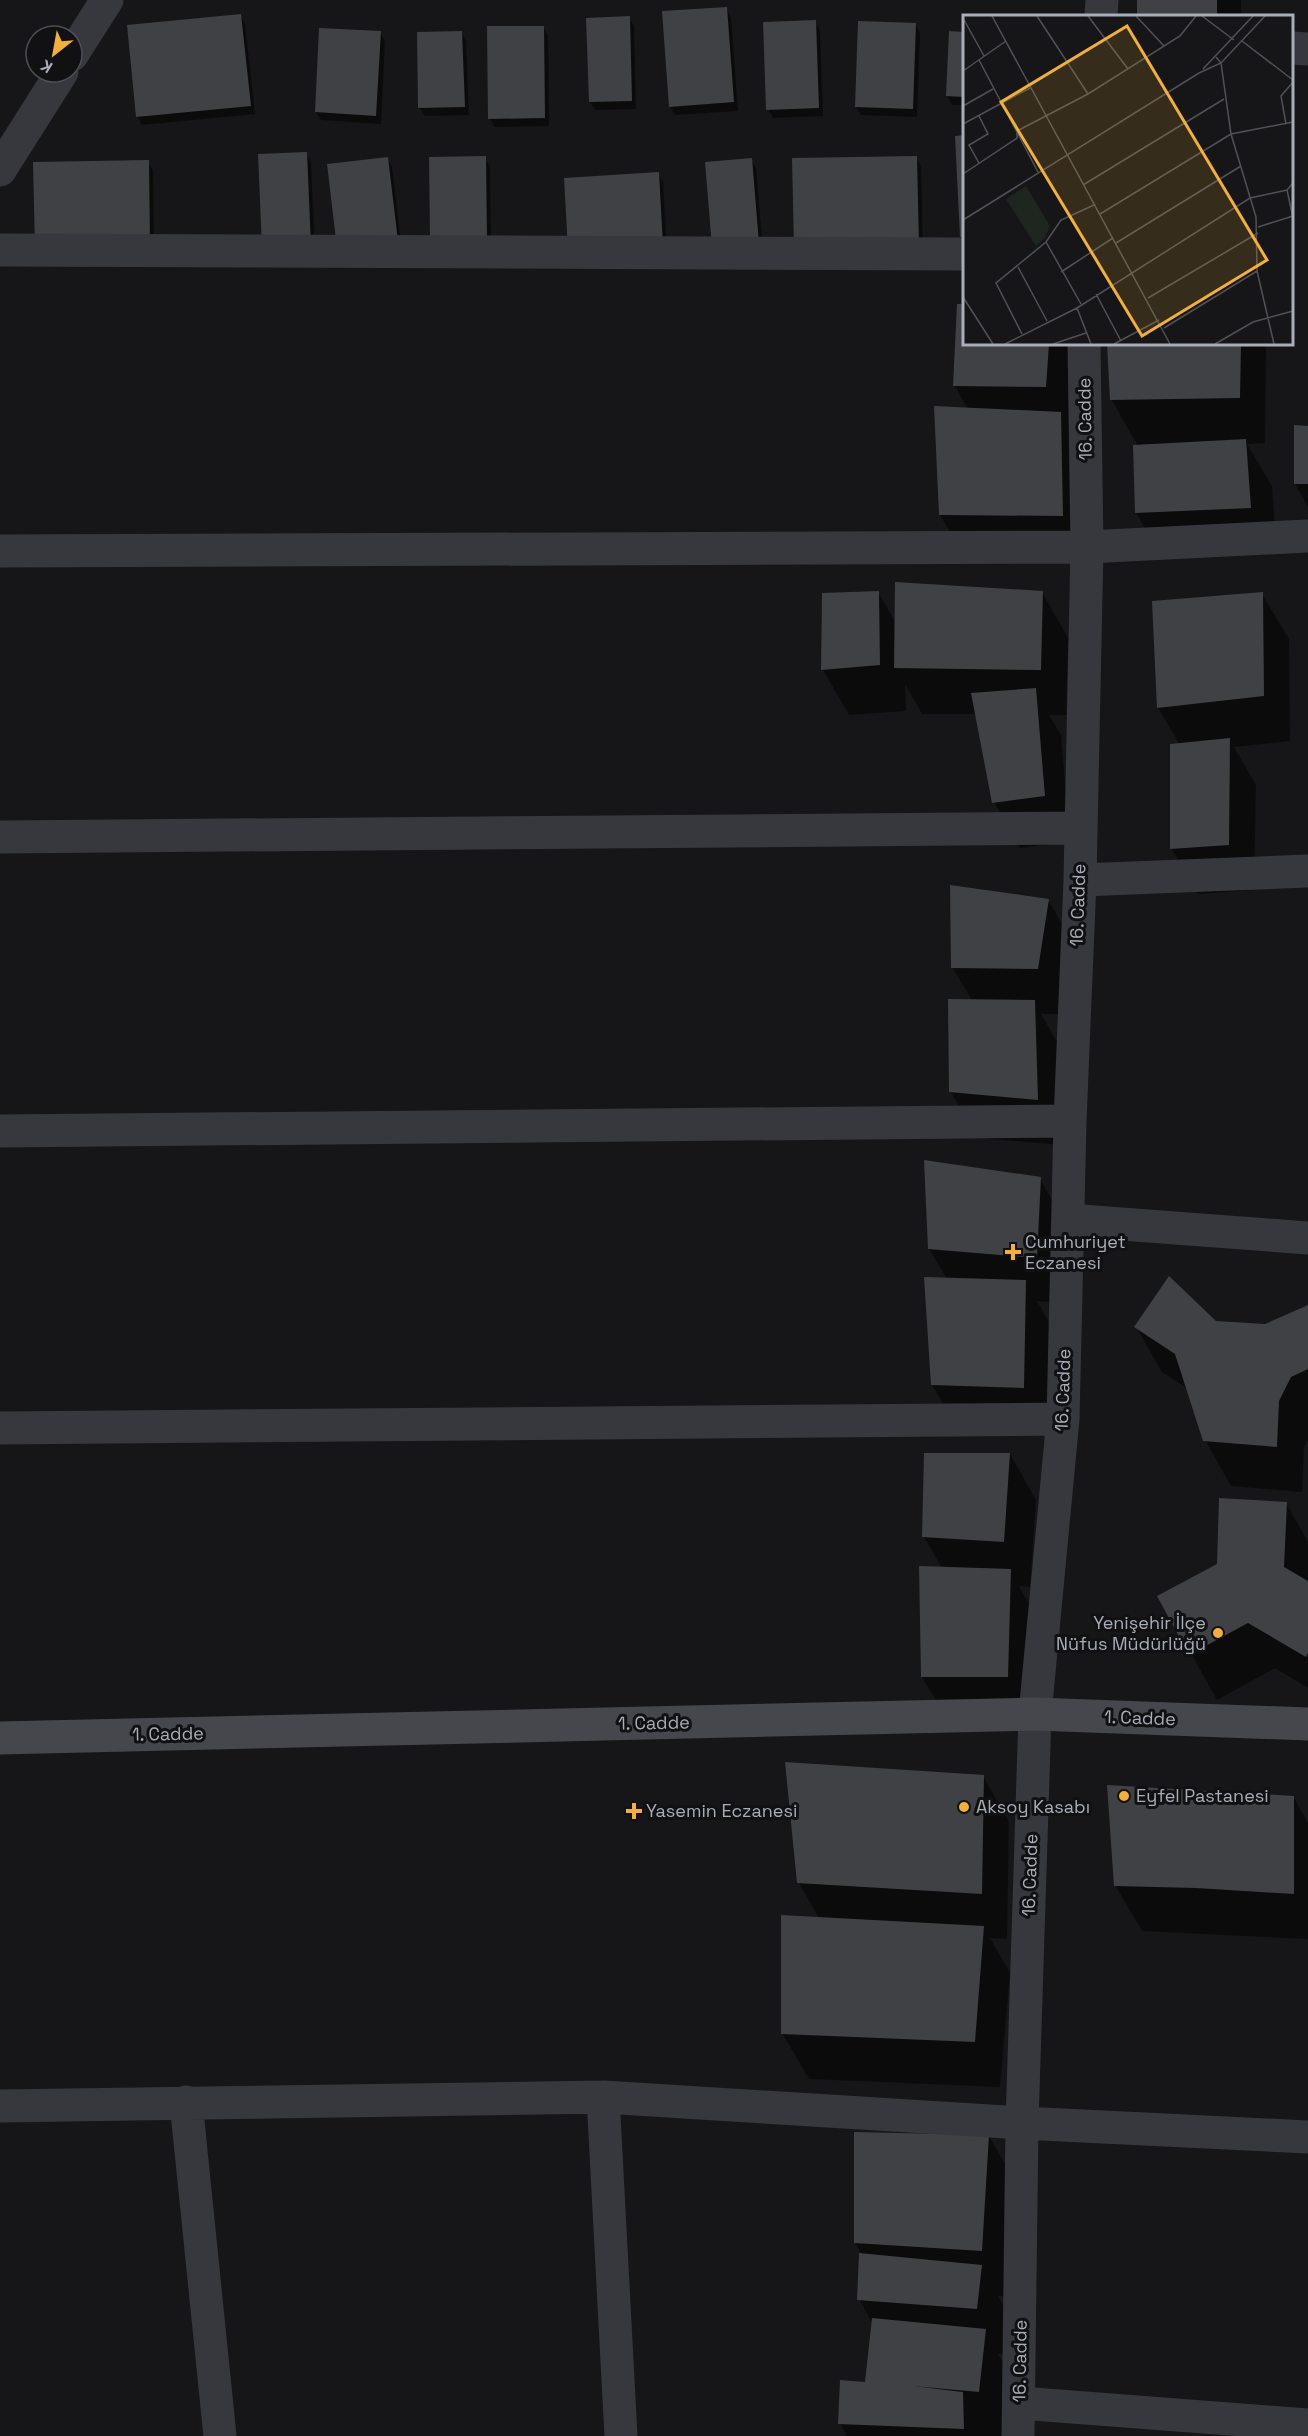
<svg xmlns="http://www.w3.org/2000/svg" width="1308" height="2436" font-family="'Space Grotesk',sans-serif">
<rect width="100%" height="100%" fill="#161618"/>
<path fill="#0007" d="M 1138,0 L 1241,0 L 1241,16 L 1138,16 Z
M 726,8 L 731,17 L 738,111 L 675,115 L 670,106 Z
M 240,15 L 245,24 L 255,114 L 142,125 L 137,116 Z
M 629,18 L 634,26 L 636,109 L 595,110 L 590,102 Z
M 815,22 L 820,30 L 823,116 L 773,118 L 768,109 Z
M 916,25 L 920,33 L 917,117 L 861,115 L 856,107 Z
M 543,27 L 548,36 L 549,126 L 494,127 L 490,118 Z
M 380,32 L 385,41 L 381,124 L 321,120 L 316,112 Z
M 461,33 L 466,41 L 469,115 L 425,116 L 420,108 Z
M 950,33 L 964,33 L 964,105 L 952,105 L 947,96 Z
M 957,137 L 964,137 L 964,241 L 962,237 Z
M 306,154 L 311,162 L 315,254 L 269,256 Z
M 387,158 L 392,167 L 402,250 L 344,256 Z
M 485,158 L 490,166 L 491,247 L 437,247 Z
M 916,158 L 921,166 L 923,253 L 800,256 Z
M 751,160 L 756,168 L 763,251 L 719,255 Z
M 148,162 L 153,170 L 154,255 L 41,256 Z
M 658,174 L 663,182 L 667,253 L 569,250 Z
M 958,306 L 964,306 L 964,344 L 1072,344 L 1088,561 L 967,560 L 940,515 L 968,409 L 954,385 Z
M 1108,344 L 1264,344 L 1266,347 L 1265,443 L 1247,444 L 1272,486 L 1277,553 L 1162,558 L 1136,513 L 1138,446 L 1111,399 Z
M 1295,427 L 1308,427 L 1308,507 L 1295,484 Z
M 878,592 L 896,623 L 1042,592 L 1068,638 L 1066,715 L 1049,715 L 1061,735 L 1070,841 L 1020,848 L 994,802 L 976,714 L 922,714 L 905,684 L 906,711 L 849,715 L 823,670 L 823,595 Z
M 1262,594 L 1289,639 L 1290,741 L 1234,747 L 1256,785 L 1254,890 L 1198,894 L 1171,848 L 1180,745 L 1158,708 Z
M 1048,900 L 1075,946 L 1064,1014 L 1041,1014 L 1060,1047 L 1063,1145 L 977,1138 L 951,1092 L 972,1000 L 952,967 Z
M 1040,1179 L 1066,1224 L 1063,1303 L 1037,1301 L 1052,1327 L 1049,1433 L 959,1430 L 932,1385 L 947,1279 L 929,1249 Z
M 1308,1307 L 1308,1440 L 1304,1447 L 1302,1492 L 1231,1486 L 1205,1440 L 1188,1389 L 1162,1372 L 1136,1327 L 1216,1322 L 1265,1326 Z
M 1010,1454 L 1036,1500 L 1030,1587 L 1019,1586 L 1036,1616 L 1033,1722 L 949,1722 L 922,1677 L 942,1568 L 924,1537 Z
M 1286,1503 L 1308,1542 L 1308,1688 L 1275,1668 L 1217,1700 L 1159,1596 L 1218,1564 Z
M 983,1776 L 1009,1822 L 1007,1939 L 990,1938 L 1010,1973 L 1000,2087 L 809,2079 L 782,2033 L 819,1918 L 799,1883 Z
M 1294,1798 L 1308,1823 L 1308,1939 L 1142,1931 L 1115,1885 Z
M 989,2136 L 1015,2181 L 1007,2296 L 998,2296 L 1008,2312 L 1003,2354 L 998,2354 L 1011,2376 L 1005,2436 L 847,2436 L 840,2424 L 866,2384 L 873,2324 L 859,2299 L 861,2253 L 855,2243 Z"/>
<path fill="#404145" d="M 1137,0 L 1217,0 L 1217,16 L 1137,16 Z
M 727,7 L 734,102 L 669,107 L 662,11 Z
M 241,14 L 251,106 L 136,117 L 127,25 Z
M 630,16 L 632,101 L 589,102 L 586,18 Z
M 816,20 L 819,108 L 766,110 L 763,22 Z
M 858,21 L 916,23 L 913,109 L 855,107 Z
M 487,26 L 544,26 L 545,118 L 488,119 Z
M 319,28 L 381,31 L 376,116 L 315,112 Z
M 462,31 L 465,107 L 418,108 L 417,32 Z
M 949,31 L 964,32 L 964,97 L 946,96 Z
M 964,135 L 964,237 L 960,237 L 955,136 Z
M 307,152 L 311,246 L 262,248 L 258,154 Z
M 486,156 L 487,239 L 430,239 L 429,157 Z
M 917,156 L 919,245 L 794,248 L 792,158 Z
M 388,157 L 398,241 L 337,248 L 327,164 Z
M 752,158 L 759,243 L 712,247 L 705,162 Z
M 149,160 L 150,247 L 35,248 L 33,162 Z
M 659,172 L 663,245 L 568,250 L 564,178 Z
M 957,304 L 964,304 L 964,344 L 1049,344 L 1046,387 L 953,386 Z
M 1107,344 L 1241,344 L 1240,398 L 1110,400 Z
M 934,406 L 1061,412 L 1063,516 L 939,515 Z
M 1294,425 L 1308,426 L 1308,484 L 1294,484 Z
M 1246,439 L 1251,508 L 1135,513 L 1133,445 Z
M 895,582 L 1043,591 L 1041,670 L 894,668 Z
M 879,591 L 880,665 L 821,670 L 822,593 Z
M 1263,592 L 1264,696 L 1157,708 L 1152,601 Z
M 1036,688 L 1045,796 L 992,803 L 971,693 Z
M 1230,738 L 1229,845 L 1170,849 L 1170,744 Z
M 950,885 L 1049,899 L 1038,969 L 951,968 Z
M 948,999 L 1035,1000 L 1038,1100 L 949,1092 Z
M 924,1160 L 1041,1177 L 1037,1258 L 928,1249 Z
M 1169,1276 L 1216,1321 L 1265,1324 L 1308,1305 L 1308,1369 L 1291,1377 L 1279,1401 L 1277,1447 L 1203,1441 L 1175,1354 L 1134,1327 Z
M 924,1277 L 1026,1280 L 1024,1388 L 931,1385 Z
M 924,1453 L 1010,1453 L 1004,1542 L 922,1537 Z
M 1219,1498 L 1287,1502 L 1284,1567 L 1308,1581 L 1308,1653 L 1306,1657 L 1248,1623 L 1189,1655 L 1157,1596 L 1217,1564 Z
M 919,1566 L 1011,1569 L 1008,1677 L 921,1677 Z
M 785,1762 L 984,1775 L 982,1894 L 797,1883 Z
M 1107,1785 L 1294,1796 L 1294,1894 L 1196,1888 L 1114,1886 Z
M 781,1915 L 984,1926 L 975,2042 L 781,2034 Z
M 854,2132 L 989,2135 L 982,2251 L 854,2243 Z
M 859,2253 L 982,2265 L 977,2309 L 857,2300 Z
M 872,2318 L 986,2329 L 979,2392 L 913,2386 L 963,2392 L 964,2429 L 838,2424 L 840,2380 L 865,2382 Z"/>
<g fill="none" stroke-linecap="round" stroke-linejoin="round">
<path stroke="#37383d" stroke-width="33" d="M 1101,16 L 1102,0
M 1292,48 L 1308,49
M 72,55 L 107,0
M 0,170 L 62,72
M 0,250 L 964,254
M 0,551 L 1087,547 L 1308,536
M 0,837 L 1080,828
M 1080,880 L 1308,871
M 0,1131 L 1070,1121
M 1068,1220 L 1308,1238
M 0,1428 L 1063,1419
M 603,2097 L 621,2436
M 186,2102 L 220,2436
M 0,2106 L 603,2097 L 1022,2123 L 1308,2137
M 1020,2403 L 1308,2425
M 1018,2436 L 1022,2123 L 1035,1714 L 1063,1419 L 1070,1121 L 1080,880 L 1087,547 L 1084,344"/>
<path stroke="#45474d" stroke-width="33" d="M 0,1738 L 1035,1714 L 1308,1724"/>
</g>
<g fill="#f2b134" stroke="#111113" stroke-width="2">
<path d="M1010 1243h6v6h6v6h-6v6h-6v-6h-6v-6h6z"/>
<circle cx="1218" cy="1633" r="6"/>
<circle cx="1124" cy="1796" r="6"/>
<circle cx="964" cy="1807" r="6"/>
<path d="M631 1802h6v6h6v6h-6v6h-6v-6h-6v-6h6z"/>
</g>
<g text-anchor="middle" stroke-width="6" stroke-linejoin="round" paint-order="stroke">
<g font-size="18" fill="#a8adb8" stroke="#111113">
<text transform="translate(1085 419) rotate(-91)" y="6">16. Cadde</text>
<text transform="translate(1078 905) rotate(-88)" y="6">16. Cadde</text>
<text transform="translate(1063 1390) rotate(-88)" y="6">16. Cadde</text>
<text transform="translate(1140 1718) rotate(2)" y="6">1. Cadde</text>
<text transform="translate(654 1723) rotate(-1)" y="6">1. Cadde</text>
<text transform="translate(168 1734) rotate(-1)" y="6">1. Cadde</text>
<text transform="translate(1030 1875) rotate(-88)" y="6">16. Cadde</text>
<text transform="translate(1020 2361) rotate(-89)" y="6">16. Cadde</text>
</g>
<g font-size="18" fill="#a8adb8" stroke="#111113" text-anchor="start">
<text x="1025" y="1248">Cumhuriyet<tspan x="1025" dy="21">Eczanesi</tspan></text>
<text x="1206" y="1629" text-anchor="end">Yenişehir İlçe<tspan x="1206" dy="21">Nüfus Müdürlüğü</tspan></text>
<text x="1136" y="1802">Eyfel Pastanesi</text>
<text x="976" y="1813">Aksoy Kasabı</text>
<text x="646" y="1817">Yasemin Eczanesi</text>
</g>
</g>
<g transform="translate(963 15)">
<rect width="330" height="330" fill="#161618"/>
<path d="M 63,171 L 87,211 L 82,223 L 73,231 L 43,184 Z" fill="#1e261f"/>
<path fill="none" stroke="#505258" stroke-width="1.5" d="M 29,1 L 207,329M 74,1 L 125,79M 125,1 L 165,54M 173,1 L 201,31M 239,1 L 271,25M 0,3 L 21,41M 279,26 L 330,65M 253,42 L 258,48 L 268,119 L 293,202 L 294,256 L 311,329M 16,45 L 75,157M 240,54 L 290,1M 0,56 L 43,26M 0,91 L 30,74M 0,109 L 67,73M 323,109 L 318,81 L 330,67M 16,148 L 6,130 L 25,119 L 16,101M 0,159 L 54,123 L 54,116 L 125,79 L 217,21 L 233,1M 330,168 L 324,175 L 330,203M 120,170 L 261,84M 137,199 L 268,119 L 330,107M 0,205 L 236,58 L 258,48 L 302,1M 295,212 L 330,201M 83,227 L 118,289M 153,228 L 278,151M 55,252 L 84,306M 98,257 L 150,223M 133,279 L 158,326M 0,282 L 30,329M 185,283 L 295,218M 114,293 L 128,329M 201,313 L 294,256M 59,319 L 33,268 L 83,227 L 98,205 L 131,190M 42,329 L 114,293 L 287,183 L 324,175M 90,329 L 123,318M 151,329 L 196,305M 252,329 L 290,307 L 330,296"/>
<path fill="#f2b134" fill-opacity="0.15" stroke="#f2b134" stroke-width="3" d="M 164,11 L 304,245 L 179,321 L 38,87 Z"/>
<rect width="330" height="330" fill="none" stroke="#a8adb8" stroke-width="3"/>
</g>
<g transform="translate(54 54) rotate(211)"><circle r="28" fill="#111113" stroke="#4d4f55" stroke-width="1.5"/>
<path d="M0-4.5L10 22L0 15L-10 22Z" fill="#f2b134"/>
<text y="-9" font-size="16" font-weight="bold" text-anchor="middle" fill="#a8adb8">K</text>
</g>
</svg>
